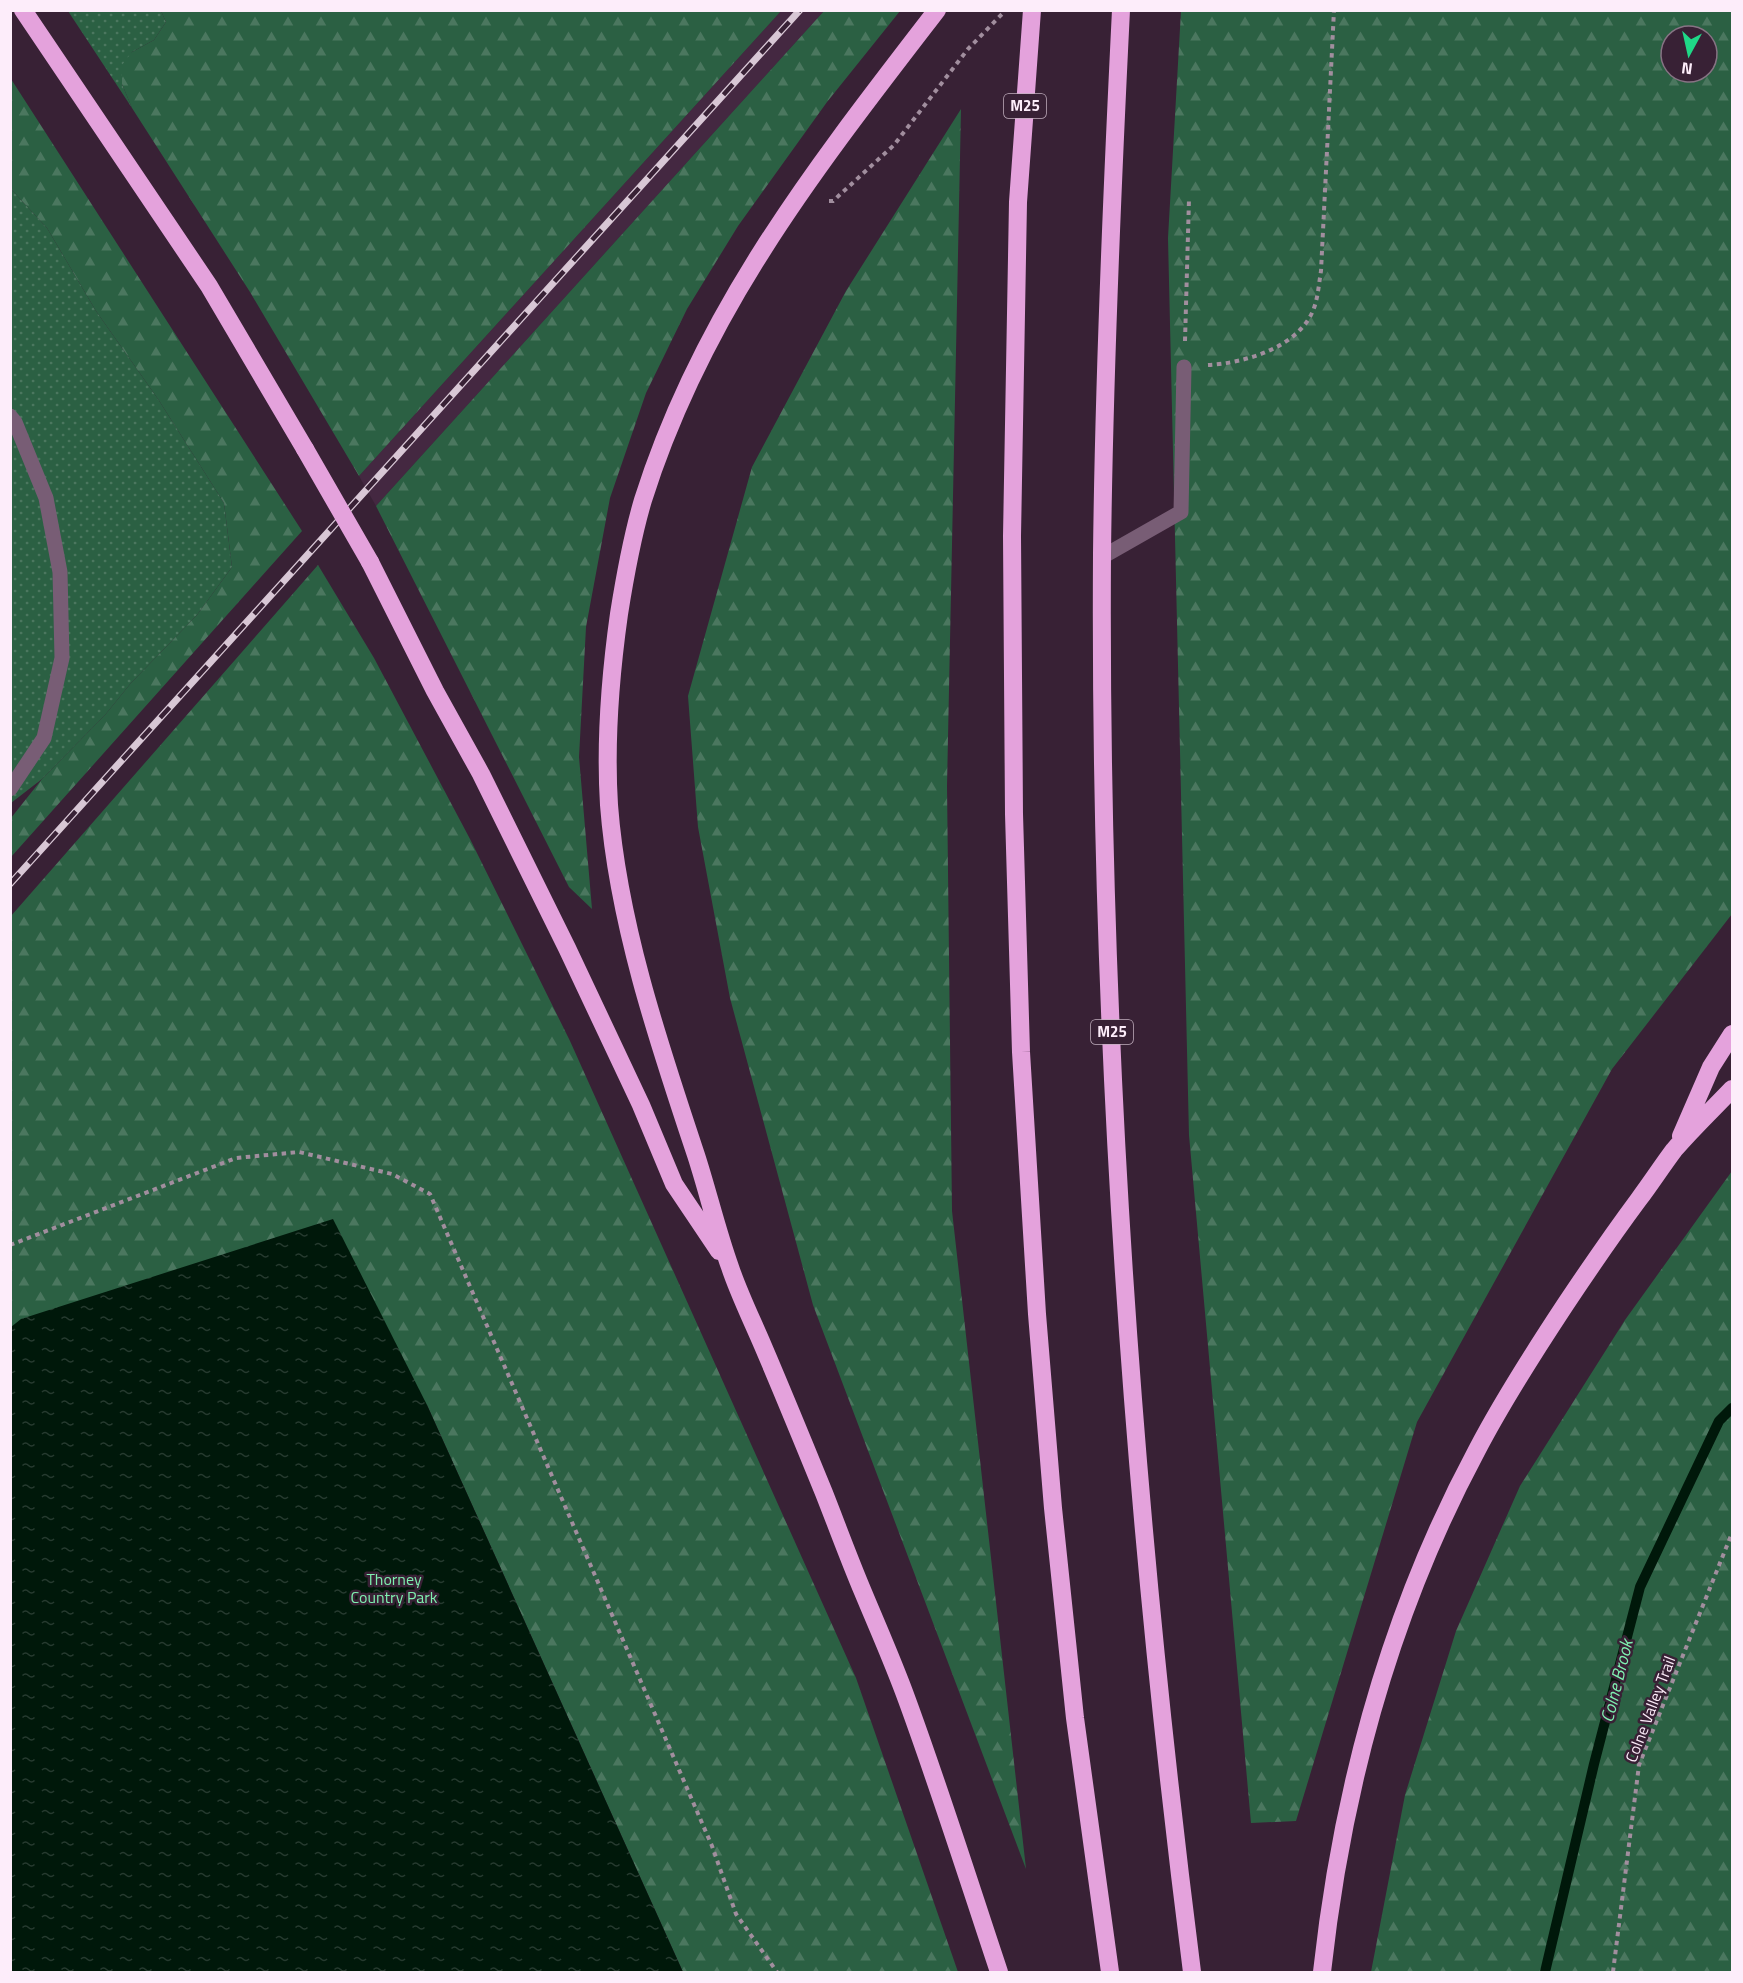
<svg xmlns="http://www.w3.org/2000/svg" width="1743" height="1983" font-family="'Titillium Web',sans-serif">
<defs>
<pattern id="grass-dots" width="8" height="8" patternUnits="userSpaceOnUse" patternTransform="scale(1.5)"><rect width="8" height="8" fill="#2b6043"/><path d="M2 2h.1M6 6h.1" fill="none" stroke="#4b775f" stroke-width="1.8" stroke-linecap="round"/></pattern>
<pattern id="forest-firs" width="22" height="20" patternUnits="userSpaceOnUse" patternTransform="scale(1.5)"><rect width="22" height="20" fill="#2b6043"/><path d="M5 1l3.5 6h-7zM16 11l3.5 6h-7z" fill="#4b775f"/></pattern>
<pattern id="water-ripples" width="26" height="14" patternUnits="userSpaceOnUse" patternTransform="scale(1.5)"><rect width="26" height="14" fill="#00180a"/><path d="M2 4q2-2 4 0t4 0M15 11q2-2 4 0t4 0" fill="none" stroke="#263a2f"/></pattern>
</defs>
<rect width="100%" height="100%" fill="#382135"/>
<path fill="#442841" d="M 781,11 L 824,11 L 376,506 L 359,476 Z"/>
<path fill="url(#grass-dots)" d="M 68,11 L 161,11 L 166,22 L 154,40 L 132,52 L 122,84 L 132,108 Z
M 11,189 L 47,228 L 96,311 L 158,399 L 224,503 L 232,567 L 197,615 L 131,683 L 105,715 L 42,779 L 11,803 Z"/>
<path fill="url(#forest-firs)" fill-rule="evenodd" d="M 161,11 L 781,11 L 359,476 L 250,292 L 132,108 L 122,84 L 122,65 L 132,52 L 154,40 L 166,22 Z
M 824,11 L 900,11 L 827,102 L 738,226 L 687,309 L 646,393 L 610,498 L 586,627 L 579,757 L 592,909 L 569,887 L 376,506 Z
M 1181,11 L 1732,11 L 1732,914 L 1612,1069 L 1417,1422 L 1296,1821 L 1251,1823 L 1189,1135 L 1168,238 ZM 1671,36 L 1707,36 L 1707,72 L 1671,72 Z
M 11,79 L 302,531 L 11,857 L 11,818 L 42,779 L 105,715 L 131,683 L 197,615 L 232,567 L 224,503 L 158,399 L 96,311 L 47,228 L 11,189 Z
M 961,109 L 947,786 L 952,1211 L 1026,1869 L 813,1305 L 730,998 L 698,827 L 688,696 L 752,467 L 846,291 Z
M 318,565 L 374,658 L 470,839 L 570,1041 L 856,1678 L 958,1972 L 683,1972 L 427,1405 L 11,1327 L 11,916 Z
M 1732,1171 L 1732,1972 L 1371,1972 L 1405,1795 L 1456,1631 L 1520,1486 L 1625,1320 Z"/>
<path fill="url(#water-ripples)" d="M 333,1219 L 427,1405 L 683,1972 L 11,1972 L 11,1327 L 21,1319 Z"/>
<g fill="none" stroke-linecap="round" stroke-linejoin="round">
<path stroke="#00180a" stroke-width="10" d="M 1545,1972 L 1594,1764 L 1640,1587 L 1719,1421 L 1732,1408"/>
<path stroke="#a18e9e" stroke-width="4" stroke-dasharray="4.5 4.5" stroke-linecap="butt" d="M 829,201 L 833,201 L 894,145 L 968,49 L 1004,12
M 1185,341 L 1189,199
M 1208,365 C 1245,363 1300,347 1314,308 C 1318,297 1319,283 1321,271 L 1334,10
M 10,1245 L 236,1158 L 299,1152 L 392,1174 L 430,1194 L 712,1846 L 736,1914 L 777,1972
M 1613,1972 L 1639,1765 L 1732,1533"/>
<path stroke="#785d75" stroke-width="15" d="M 10,416 L 15,422 L 46,498 L 60,572 L 62,658 L 44,738 L 10,789
M 1102,557 L 1181,512 L 1184,367"/>
<path stroke="#e4a2dc" stroke-width="18" d="M 23,10 L 209,286 L 305,449
M 937,10 C 817,166 703,310 643,500 C 632,537 625,576 619,614 C 610,678 605,741 609,805 C 618,923 659,1044 696,1155 C 708,1192 717,1231 730,1267 C 739,1294 752,1320 763,1346 C 784,1395 804,1444 824,1493 C 837,1526 849,1559 863,1592 C 878,1628 894,1664 907,1700 C 940,1790 969,1882 999,1972
M 1032,10 L 1018,202 L 1012,536 L 1014,814 L 1021,1052 L 1037,1314 L 1053,1508 L 1075,1718 L 1110,1972
M 1121,10 C 1112,191 1104,372 1102,554 C 1099,1028 1132,1502 1192,1972
M 370,562 L 435,691 L 481,774 L 567,948 L 641,1105 L 674,1184 L 719,1251
M 1681,1136 L 1711,1067 L 1732,1034
M 1322,1972 C 1342,1790 1390,1612 1477,1450 C 1503,1400 1534,1352 1565,1305 C 1589,1269 1613,1234 1639,1199 C 1651,1183 1662,1166 1674,1150 C 1692,1129 1713,1109 1732,1089"/>
<g stroke="#d8c7d5" stroke-width="7">
<path id="rail" d="M 10,884 L 800,10"/>
</g>
<use href="#rail" stroke="#382135" stroke-width="4.5" stroke-dasharray="14" stroke-linecap="butt"/>
<path stroke="#e4a2dc" stroke-width="18" d="M 305,449 L 370,562"/>
</g>
<g text-anchor="middle" stroke-width="5" stroke-linejoin="round" paint-order="stroke">
<g fill="#382135" stroke="#c2b0bf" stroke-width="1.5">
<rect x="1004" y="94" width="42" height="24" rx="4.5"/>
<rect x="1091" y="1020" width="42" height="24" rx="4.5"/>
</g>
<g font-size="15" font-weight="bold" fill="#fdedfa">
<text x="1025" y="111">M25</text>
<text x="1112" y="1037">M25</text>
</g>
<g font-size="16" fill="#7ff0b0" stroke="#382135">
<text x="394" y="1585">Thorney<tspan x="394" dy="18">Country Park</tspan></text>
</g>
<g font-size="16" fill="#fdedfa" stroke="#382135">
<text transform="translate(1650 1709) rotate(-69)" y="6">Colne Valley Trail</text>
</g>
<g font-size="18" font-style="italic" fill="#7ff0b0" stroke="#382135">
<text transform="translate(1617 1681) rotate(-76)" y="6">Colne Brook</text>
</g>
</g>
<rect width="1743" height="1983" fill="none" stroke="#fdedfa" stroke-width="24"/>
<g transform="translate(1689 54) rotate(188)"><circle r="28" fill="#382135" stroke="#877384" stroke-width="1.5"/>
<path d="M0-4.5L10 22L0 15L-10 22Z" fill="#1fd887"/>
<text y="-9" font-size="16" font-weight="bold" text-anchor="middle" fill="#fdedfa">N</text>
</g>
</svg>
